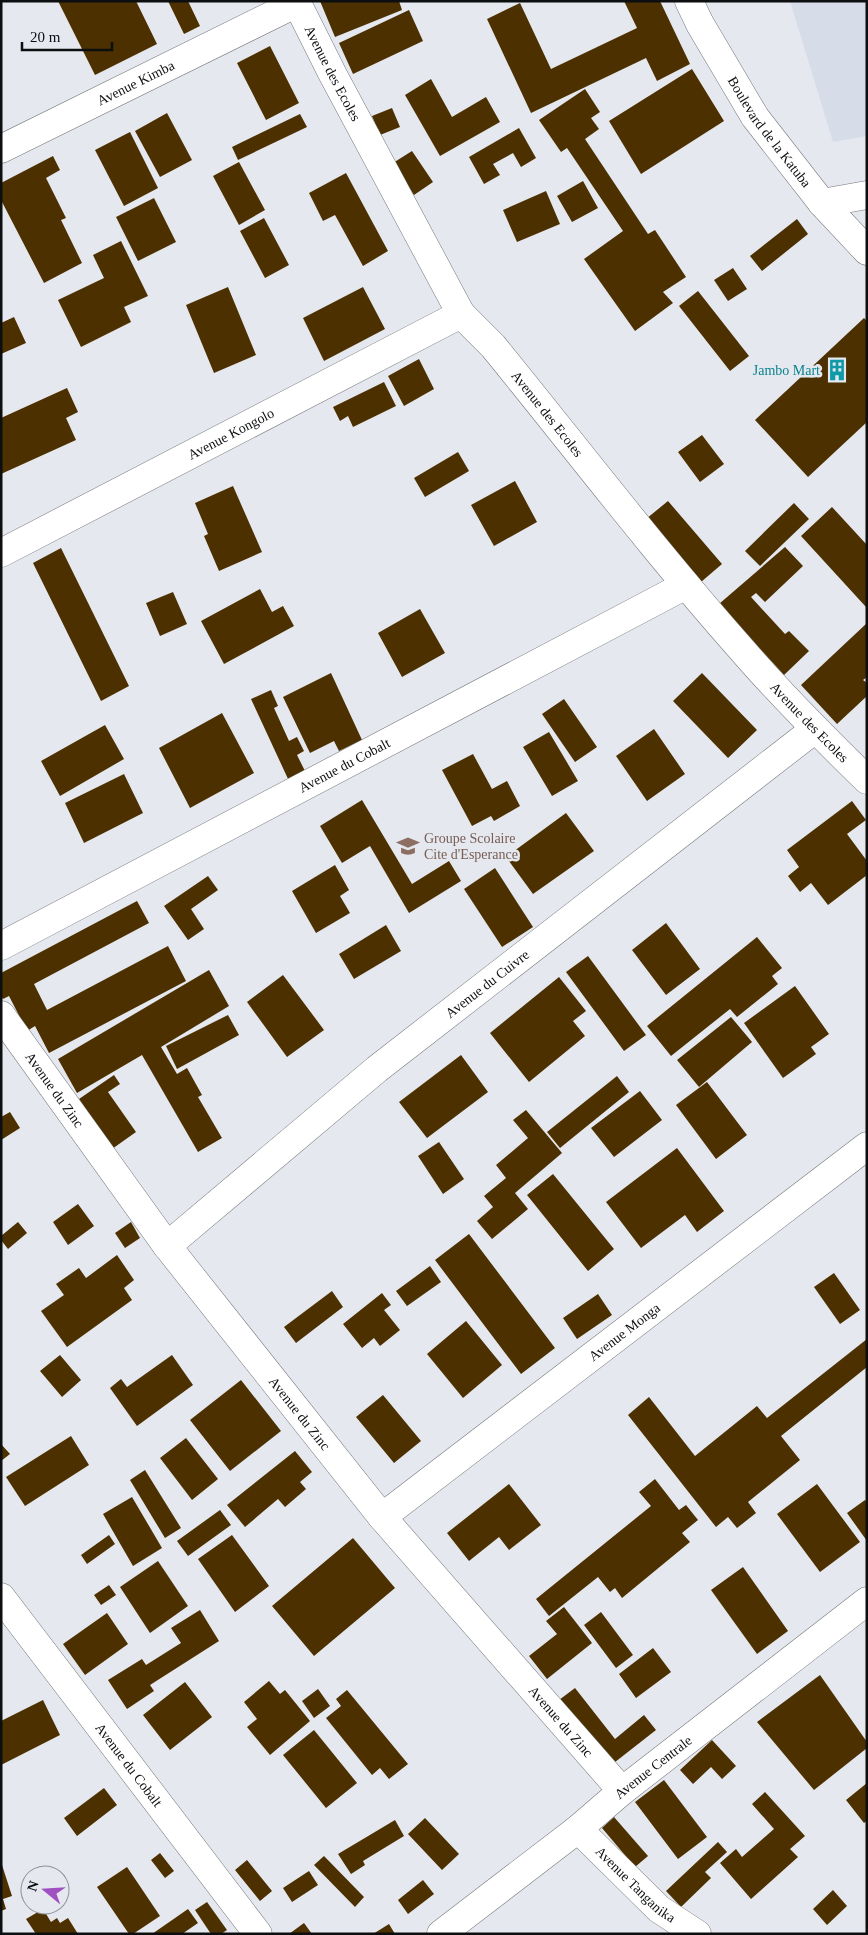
<svg xmlns="http://www.w3.org/2000/svg" width="868" height="1935" font-family="'Times New Roman',serif">
<rect width="100%" height="100%" fill="#e5e8ee"/>
<path fill="#d6dde9" d="M 790,1 L 867,1 L 867,136 L 833,142 Z"/>
<path fill="#4d3000" d="M 58,1 L 136,1 L 157,44 L 95,75 Z
M 168,1 L 188,1 L 200,26 L 184,34 Z
M 320,1 L 399,1 L 402,10 L 335,37 Z
M 624,1 L 660,1 L 690,64 L 657,81 L 646,58 L 531,113 L 487,19 L 520,3 L 551,69 L 637,28 Z
M 409,10 L 423,41 L 353,74 L 339,43 Z
M 270,46 L 299,103 L 266,120 L 237,63 Z
M 692,69 L 724,121 L 641,174 L 609,121 Z
M 431,79 L 452,117 L 486,97 L 500,122 L 440,156 L 405,95 Z
M 585,89 L 600,112 L 591,118 L 599,129 L 585,139 L 648,234 L 655,230 L 686,277 L 663,292 L 673,303 L 635,331 L 584,259 L 623,231 L 567,148 L 561,152 L 539,120 Z
M 392,108 L 400,127 L 380,135 L 372,116 Z
M 167,113 L 192,160 L 160,177 L 135,131 Z
M 300,114 L 307,127 L 238,160 L 232,147 Z
M 519,128 L 536,158 L 521,167 L 513,153 L 493,164 L 500,175 L 484,184 L 469,157 Z
M 130,132 L 158,188 L 124,206 L 95,150 Z
M 412,151 L 433,182 L 414,195 L 393,163 Z
M 53,156 L 60,170 L 46,178 L 66,218 L 61,220 L 82,263 L 44,283 L 1,200 L 1,183 Z
M 239,162 L 265,210 L 239,225 L 213,176 Z
M 346,173 L 388,251 L 363,266 L 335,215 L 323,221 L 309,193 Z
M 583,181 L 598,208 L 572,222 L 557,196 Z
M 546,191 L 560,224 L 517,242 L 503,210 Z
M 154,198 L 176,242 L 138,261 L 116,217 Z
M 264,218 L 289,265 L 265,278 L 240,231 Z
M 797,219 L 808,234 L 762,271 L 750,256 Z
M 121,241 L 148,296 L 124,307 L 131,322 L 81,347 L 58,300 L 104,278 L 93,255 Z
M 733,268 L 747,289 L 728,301 L 714,280 Z
M 228,287 L 256,355 L 214,373 L 186,305 Z
M 363,287 L 385,329 L 324,361 L 303,318 Z
M 698,291 L 749,356 L 730,371 L 679,306 Z
M 14,317 L 26,343 L 1,354 L 1,323 Z
M 864,318 L 867,321 L 867,422 L 808,477 L 755,420 Z
M 419,359 L 434,389 L 404,406 L 388,376 Z
M 384,382 L 396,406 L 353,427 L 348,416 L 340,421 L 333,407 Z
M 67,388 L 78,412 L 66,418 L 76,440 L 1,474 L 1,418 Z
M 702,435 L 724,464 L 700,482 L 678,452 Z
M 458,452 L 469,471 L 425,497 L 414,478 Z
M 515,481 L 537,522 L 494,546 L 471,505 Z
M 233,486 L 262,552 L 219,571 L 204,536 L 208,534 L 195,503 Z
M 668,501 L 722,564 L 701,582 L 646,519 Z
M 794,503 L 809,519 L 760,566 L 745,551 Z
M 832,507 L 867,545 L 866,607 L 801,536 Z
M 785,547 L 803,566 L 765,602 L 756,593 L 751,597 L 785,634 L 789,631 L 809,651 L 784,675 L 719,604 Z
M 61,548 L 129,686 L 101,701 L 33,563 Z
M 260,589 L 272,612 L 283,606 L 294,626 L 224,664 L 201,621 Z
M 173,592 L 187,624 L 160,636 L 146,603 Z
M 420,609 L 445,653 L 402,677 L 378,633 Z
M 867,623 L 867,677 L 863,680 L 867,683 L 867,696 L 837,724 L 801,685 Z
M 331,673 L 362,740 L 339,751 L 334,741 L 310,753 L 283,697 Z
M 702,673 L 757,730 L 728,758 L 673,701 Z
M 271,690 L 278,706 L 274,708 L 289,741 L 297,737 L 304,751 L 297,755 L 306,773 L 289,781 L 251,699 Z
M 564,699 L 597,747 L 575,762 L 542,714 Z
M 222,713 L 254,773 L 190,808 L 159,748 Z
M 105,725 L 124,759 L 60,796 L 41,761 Z
M 654,729 L 685,774 L 647,801 L 616,756 Z
M 549,732 L 578,781 L 552,796 L 523,747 Z
M 473,754 L 492,789 L 507,781 L 520,806 L 494,821 L 491,816 L 472,826 L 442,770 Z
M 124,774 L 143,813 L 84,843 L 65,803 Z
M 362,800 L 412,884 L 449,861 L 461,881 L 409,913 L 370,846 L 342,863 L 320,826 Z
M 852,801 L 866,820 L 847,834 L 867,861 L 867,875 L 828,905 L 811,883 L 800,892 L 788,876 L 799,867 L 787,850 Z
M 566,813 L 594,851 L 533,894 L 506,857 Z
M 335,865 L 349,890 L 340,896 L 350,913 L 316,933 L 292,891 Z
M 495,868 L 533,927 L 502,947 L 464,889 Z
M 208,876 L 218,890 L 191,909 L 204,929 L 188,940 L 164,906 Z
M 137,901 L 149,923 L 34,984 L 47,1010 L 168,946 L 186,981 L 49,1053 L 35,1026 L 27,1031 L 9,996 L 3,999 L 1,996 L 1,973 Z
M 666,923 L 700,969 L 666,995 L 632,950 Z
M 386,925 L 401,951 L 354,979 L 339,954 Z
M 757,937 L 782,968 L 772,976 L 778,984 L 737,1017 L 730,1009 L 671,1056 L 647,1026 Z
M 588,956 L 646,1035 L 624,1051 L 566,972 Z
M 209,970 L 229,1006 L 161,1047 L 177,1074 L 187,1068 L 202,1095 L 198,1097 L 222,1138 L 198,1152 L 142,1055 L 77,1093 L 58,1059 Z
M 283,975 L 324,1030 L 287,1057 L 247,1002 Z
M 559,977 L 586,1011 L 573,1021 L 585,1036 L 529,1082 L 490,1033 Z
M 795,986 L 829,1034 L 811,1047 L 816,1054 L 783,1078 L 744,1023 Z
M 228,1015 L 239,1035 L 177,1069 L 166,1046 Z
M 731,1017 L 752,1042 L 699,1087 L 677,1060 Z
M 461,1055 L 488,1092 L 427,1138 L 399,1102 Z
M 114,1075 L 120,1084 L 108,1092 L 136,1132 L 112,1149 L 79,1099 Z
M 617,1076 L 629,1092 L 560,1148 L 547,1132 Z
M 707,1082 L 747,1135 L 716,1159 L 676,1105 Z
M 640,1091 L 662,1120 L 614,1157 L 591,1128 Z
M 526,1110 L 562,1153 L 515,1193 L 528,1209 L 492,1239 L 477,1221 L 493,1207 L 484,1196 L 506,1178 L 496,1165 L 528,1138 L 513,1120 Z
M 10,1112 L 20,1128 L 1,1140 L 1,1117 Z
M 439,1142 L 464,1179 L 443,1194 L 418,1156 Z
M 677,1148 L 724,1211 L 697,1232 L 685,1215 L 641,1248 L 606,1202 Z
M 553,1174 L 614,1249 L 588,1271 L 527,1195 Z
M 78,1204 L 94,1226 L 68,1245 L 53,1222 Z
M 18,1222 L 27,1233 L 8,1249 L 1,1240 L 1,1236 Z
M 131,1222 L 140,1238 L 125,1248 L 115,1233 Z
M 469,1234 L 555,1348 L 521,1374 L 435,1260 Z
M 117,1255 L 134,1280 L 124,1288 L 132,1300 L 67,1347 L 41,1311 L 64,1295 L 56,1284 L 79,1268 L 86,1278 Z
M 430,1266 L 441,1282 L 407,1306 L 396,1291 Z
M 834,1273 L 860,1310 L 840,1324 L 814,1287 Z
M 332,1291 L 343,1307 L 296,1343 L 284,1327 Z
M 382,1293 L 391,1305 L 384,1310 L 400,1330 L 380,1346 L 374,1338 L 362,1348 L 343,1324 Z
M 598,1294 L 612,1315 L 577,1339 L 563,1318 Z
M 466,1321 L 502,1365 L 463,1398 L 427,1354 Z
M 867,1339 L 867,1367 L 781,1436 L 800,1460 L 748,1502 L 756,1513 L 737,1528 L 728,1517 L 716,1527 L 628,1415 L 649,1397 L 695,1456 L 757,1406 L 767,1418 Z
M 60,1355 L 81,1380 L 62,1397 L 40,1371 Z
M 172,1355 L 193,1385 L 137,1426 L 110,1388 L 121,1379 L 127,1387 Z
M 241,1380 L 281,1431 L 230,1471 L 190,1420 Z
M 383,1395 L 421,1441 L 394,1463 L 356,1417 Z
M 71,1436 L 89,1465 L 25,1506 L 6,1477 Z
M 186,1438 L 218,1479 L 192,1500 L 160,1458 Z
M 1,1444 L 10,1454 L 1,1461 Z
M 295,1451 L 312,1472 L 300,1482 L 306,1489 L 285,1507 L 278,1499 L 245,1527 L 227,1505 Z
M 145,1470 L 181,1528 L 165,1538 L 130,1480 Z
M 655,1479 L 679,1510 L 686,1505 L 698,1520 L 682,1533 L 690,1542 L 622,1598 L 615,1588 L 610,1592 L 598,1577 L 549,1616 L 536,1599 L 651,1506 L 639,1492 Z
M 509,1484 L 541,1525 L 509,1550 L 499,1537 L 469,1561 L 447,1533 Z
M 817,1484 L 860,1542 L 820,1572 L 777,1514 Z
M 132,1497 L 162,1548 L 133,1566 L 103,1514 Z
M 865,1500 L 867,1503 L 867,1541 L 847,1513 Z
M 220,1510 L 231,1525 L 188,1556 L 177,1541 Z
M 109,1535 L 115,1544 L 87,1564 L 81,1555 Z
M 232,1535 L 269,1586 L 235,1612 L 198,1559 Z
M 353,1538 L 395,1588 L 314,1656 L 272,1606 Z
M 158,1561 L 188,1606 L 150,1633 L 120,1587 Z
M 743,1567 L 788,1631 L 757,1654 L 711,1590 Z
M 109,1585 L 116,1595 L 101,1605 L 94,1595 Z
M 564,1607 L 592,1643 L 547,1679 L 529,1656 L 557,1634 L 546,1621 Z
M 200,1610 L 219,1641 L 150,1685 L 154,1691 L 127,1709 L 108,1680 L 142,1659 L 146,1665 L 181,1643 L 171,1628 Z
M 601,1612 L 633,1655 L 616,1668 L 584,1625 Z
M 107,1613 L 128,1644 L 85,1675 L 63,1644 Z
M 653,1648 L 671,1672 L 636,1698 L 619,1674 Z
M 820,1675 L 867,1742 L 867,1748 L 814,1790 L 757,1722 Z
M 269,1681 L 280,1694 L 285,1690 L 310,1721 L 270,1755 L 247,1727 L 257,1719 L 244,1702 Z
M 185,1682 L 212,1717 L 170,1750 L 143,1715 Z
M 575,1688 L 615,1739 L 644,1715 L 656,1730 L 610,1766 L 559,1700 Z
M 318,1689 L 330,1706 L 314,1718 L 302,1701 Z
M 347,1690 L 408,1764 L 389,1779 L 380,1768 L 372,1775 L 326,1718 L 341,1706 L 336,1699 Z
M 43,1700 L 60,1735 L 1,1765 L 1,1721 Z
M 314,1730 L 357,1783 L 326,1808 L 283,1755 Z
M 712,1740 L 736,1766 L 722,1779 L 711,1767 L 693,1784 L 680,1770 Z
M 664,1780 L 707,1837 L 678,1859 L 635,1802 Z
M 867,1783 L 867,1821 L 864,1823 L 846,1800 Z
M 104,1788 L 117,1805 L 77,1836 L 64,1818 Z
M 765,1792 L 805,1836 L 790,1849 L 798,1857 L 751,1899 L 720,1863 L 736,1849 L 742,1857 L 774,1829 L 752,1804 Z
M 614,1817 L 648,1856 L 635,1867 L 602,1828 Z
M 425,1818 L 459,1854 L 442,1870 L 408,1834 Z
M 395,1820 L 404,1836 L 363,1861 L 365,1865 L 351,1874 L 338,1854 Z
M 718,1842 L 727,1852 L 705,1872 L 711,1878 L 681,1907 L 666,1891 Z
M 160,1853 L 174,1871 L 165,1878 L 151,1860 Z
M 324,1856 L 364,1897 L 355,1907 L 314,1865 Z
M 247,1860 L 272,1891 L 260,1901 L 235,1870 Z
M 2,1865 L 12,1896 L 3,1899 L 6,1909 L 1,1911 Z
M 127,1867 L 160,1916 L 133,1934 L 129,1934 L 97,1887 Z
M 309,1871 L 318,1885 L 292,1902 L 283,1888 Z
M 423,1880 L 434,1894 L 408,1914 L 398,1900 Z
M 833,1890 L 847,1906 L 827,1925 L 813,1909 Z
M 207,1902 L 227,1930 L 221,1934 L 211,1934 L 195,1910 Z
M 43,1909 L 51,1922 L 57,1918 L 60,1923 L 68,1918 L 78,1934 L 36,1934 L 26,1919 Z
M 188,1909 L 198,1923 L 182,1934 L 152,1934 Z
M 304,1923 L 312,1934 L 289,1934 Z
M 389,1924 L 395,1934 L 373,1934 Z"/>
<g fill="none" stroke-linecap="round" stroke-linejoin="round">
<g stroke="#76787d" stroke-width="29">
<g id="minor">
<path id="s1" d="M 296,1 L 332,73 L 461,314 L 493,346 C 576,448 656,553 743,651 C 782,696 824,738 867,780"/>
<path id="s2" d="M 689,1 L 700,24 L 755,117 L 822,203 L 867,251"/>
<path id="s3" d="M 1,149 L 297,3"/>
<path d="M 822,203 L 867,195"/>
<path id="s4" d="M 1,553 L 461,314"/>
<path id="s5" d="M 1,946 L 686,585"/>
<path id="s6" d="M 1,1015 L 167,1246 L 382,1517 L 622,1791"/>
<path id="s7" d="M 167,1246 L 377,1069 L 815,729"/>
<path id="s8" d="M 382,1517 L 867,1146"/>
<path id="s9" d="M 1,1597 L 258,1934"/>
<path id="s10" d="M 578,1829 L 659,1909 L 697,1934"/>
<path id="s11" d="M 441,1934 L 578,1829 L 622,1791 L 867,1601"/>
</g>
</g>
<use href="#minor" stroke="#fff" stroke-width="28"/>
</g>
<defs>
<g id="building-bare" transform="scale(1.725)"><path d="M-4-6H4V6H1V3H-1V6H-4ZM-2.5-4.3h1.7v1.8h-1.7ZM.8-4.3h1.7v1.8H.8ZM-2.5-1h1.7V.8h-1.7ZM.8-1h1.7V.8H.8Z" fill="#0f9aa8" stroke="#e5e8ee" stroke-width="2.5" paint-order="stroke"/></g>
<g id="school-bare" transform="scale(1.725)"><path d="M0-5L7-2L0 1L-7-2ZM-4 1L0 2.5L4 1V4Q0 6-4 4Z" fill="#8d6e63" stroke="#e5e8ee" stroke-width="2.5" paint-order="stroke"/></g>
</defs>
<g fill-rule="evenodd">
<use href="#building-bare" x="837" y="370"/>
<use href="#school-bare" x="408" y="846"/>
</g>
<g text-anchor="middle" stroke-width="5" stroke-linejoin="round" paint-order="stroke">
<g font-size="14" fill="#0c0e0f" stroke="#e5e8ee">
<text dy="5" stroke="none"><textPath href="#s1" startOffset="81">Avenue des Ecoles</textPath></text>
<text dy="5" stroke="none"><textPath href="#s3" startOffset="150">Avenue Kimba</textPath></text>
<text dy="5" stroke="none"><textPath href="#s2" startOffset="154">Boulevard de la Katuba</textPath></text>
<text dy="5" stroke="none"><textPath href="#s1" startOffset="486">Avenue des Ecoles</textPath></text>
<text dy="5" stroke="none"><textPath href="#s4" startOffset="259">Avenue Kongolo</textPath></text>
<text dy="5" stroke="none"><textPath href="#s1" startOffset="891">Avenue des Ecoles</textPath></text>
<text dy="5" stroke="none"><textPath href="#s5" startOffset="388">Avenue du Cobalt</textPath></text>
<text dy="5" stroke="none"><textPath href="#s7" startOffset="414">Avenue du Cuivre</textPath></text>
<text dy="5" stroke="none"><textPath href="#s6" startOffset="92">Avenue du Zinc</textPath></text>
<text dy="5" stroke="none"><textPath href="#s8" startOffset="305">Avenue Monga</textPath></text>
<text dy="5" stroke="none"><textPath href="#s6" startOffset="498">Avenue du Zinc</textPath></text>
<text dy="5" stroke="none"><textPath href="#s6" startOffset="902">Avenue du Zinc</textPath></text>
<text dy="5" stroke="none"><textPath href="#s9" startOffset="211">Avenue du Cobalt</textPath></text>
<text dy="5" stroke="none"><textPath href="#s11" startOffset="270">Avenue Centrale</textPath></text>
<text dy="5" stroke="none"><textPath href="#s10" startOffset="80">Avenue Tanganika</textPath></text>
</g>
<g font-size="14" fill="#0d838f" stroke="#e5e8ee" text-anchor="end">
<text x="820" y="375">Jambo Mart</text>
</g>
<g font-size="14" fill="#785e54" stroke="#e5e8ee" text-anchor="start">
<text x="424" y="843">Groupe Scolaire<tspan x="424" dy="16">Cite d'Esperance</tspan></text>
</g>
</g>
<rect width="868" height="1935" fill="none" stroke="#0c0e0f" stroke-width="5"/>
<g transform="translate(45 1890) rotate(288)"><circle r="24" fill="#e5e8ee" stroke="#8e9195"/>
<path d="M0-4L9 19L0 12L-9 19Z" fill="#a050c0"/>
<text y="-8" font-size="14" font-weight="bold" text-anchor="middle" fill="#0c0e0f">N</text>
</g>
<path d="M22 42v8h90v-8" fill="none" stroke="#0c0e0f" stroke-width="2.5"/>
<text x="30" y="42" font-size="15" fill="#0c0e0f" stroke="#e5e8ee" stroke-width="4" paint-order="stroke">20 m</text>
</svg>
